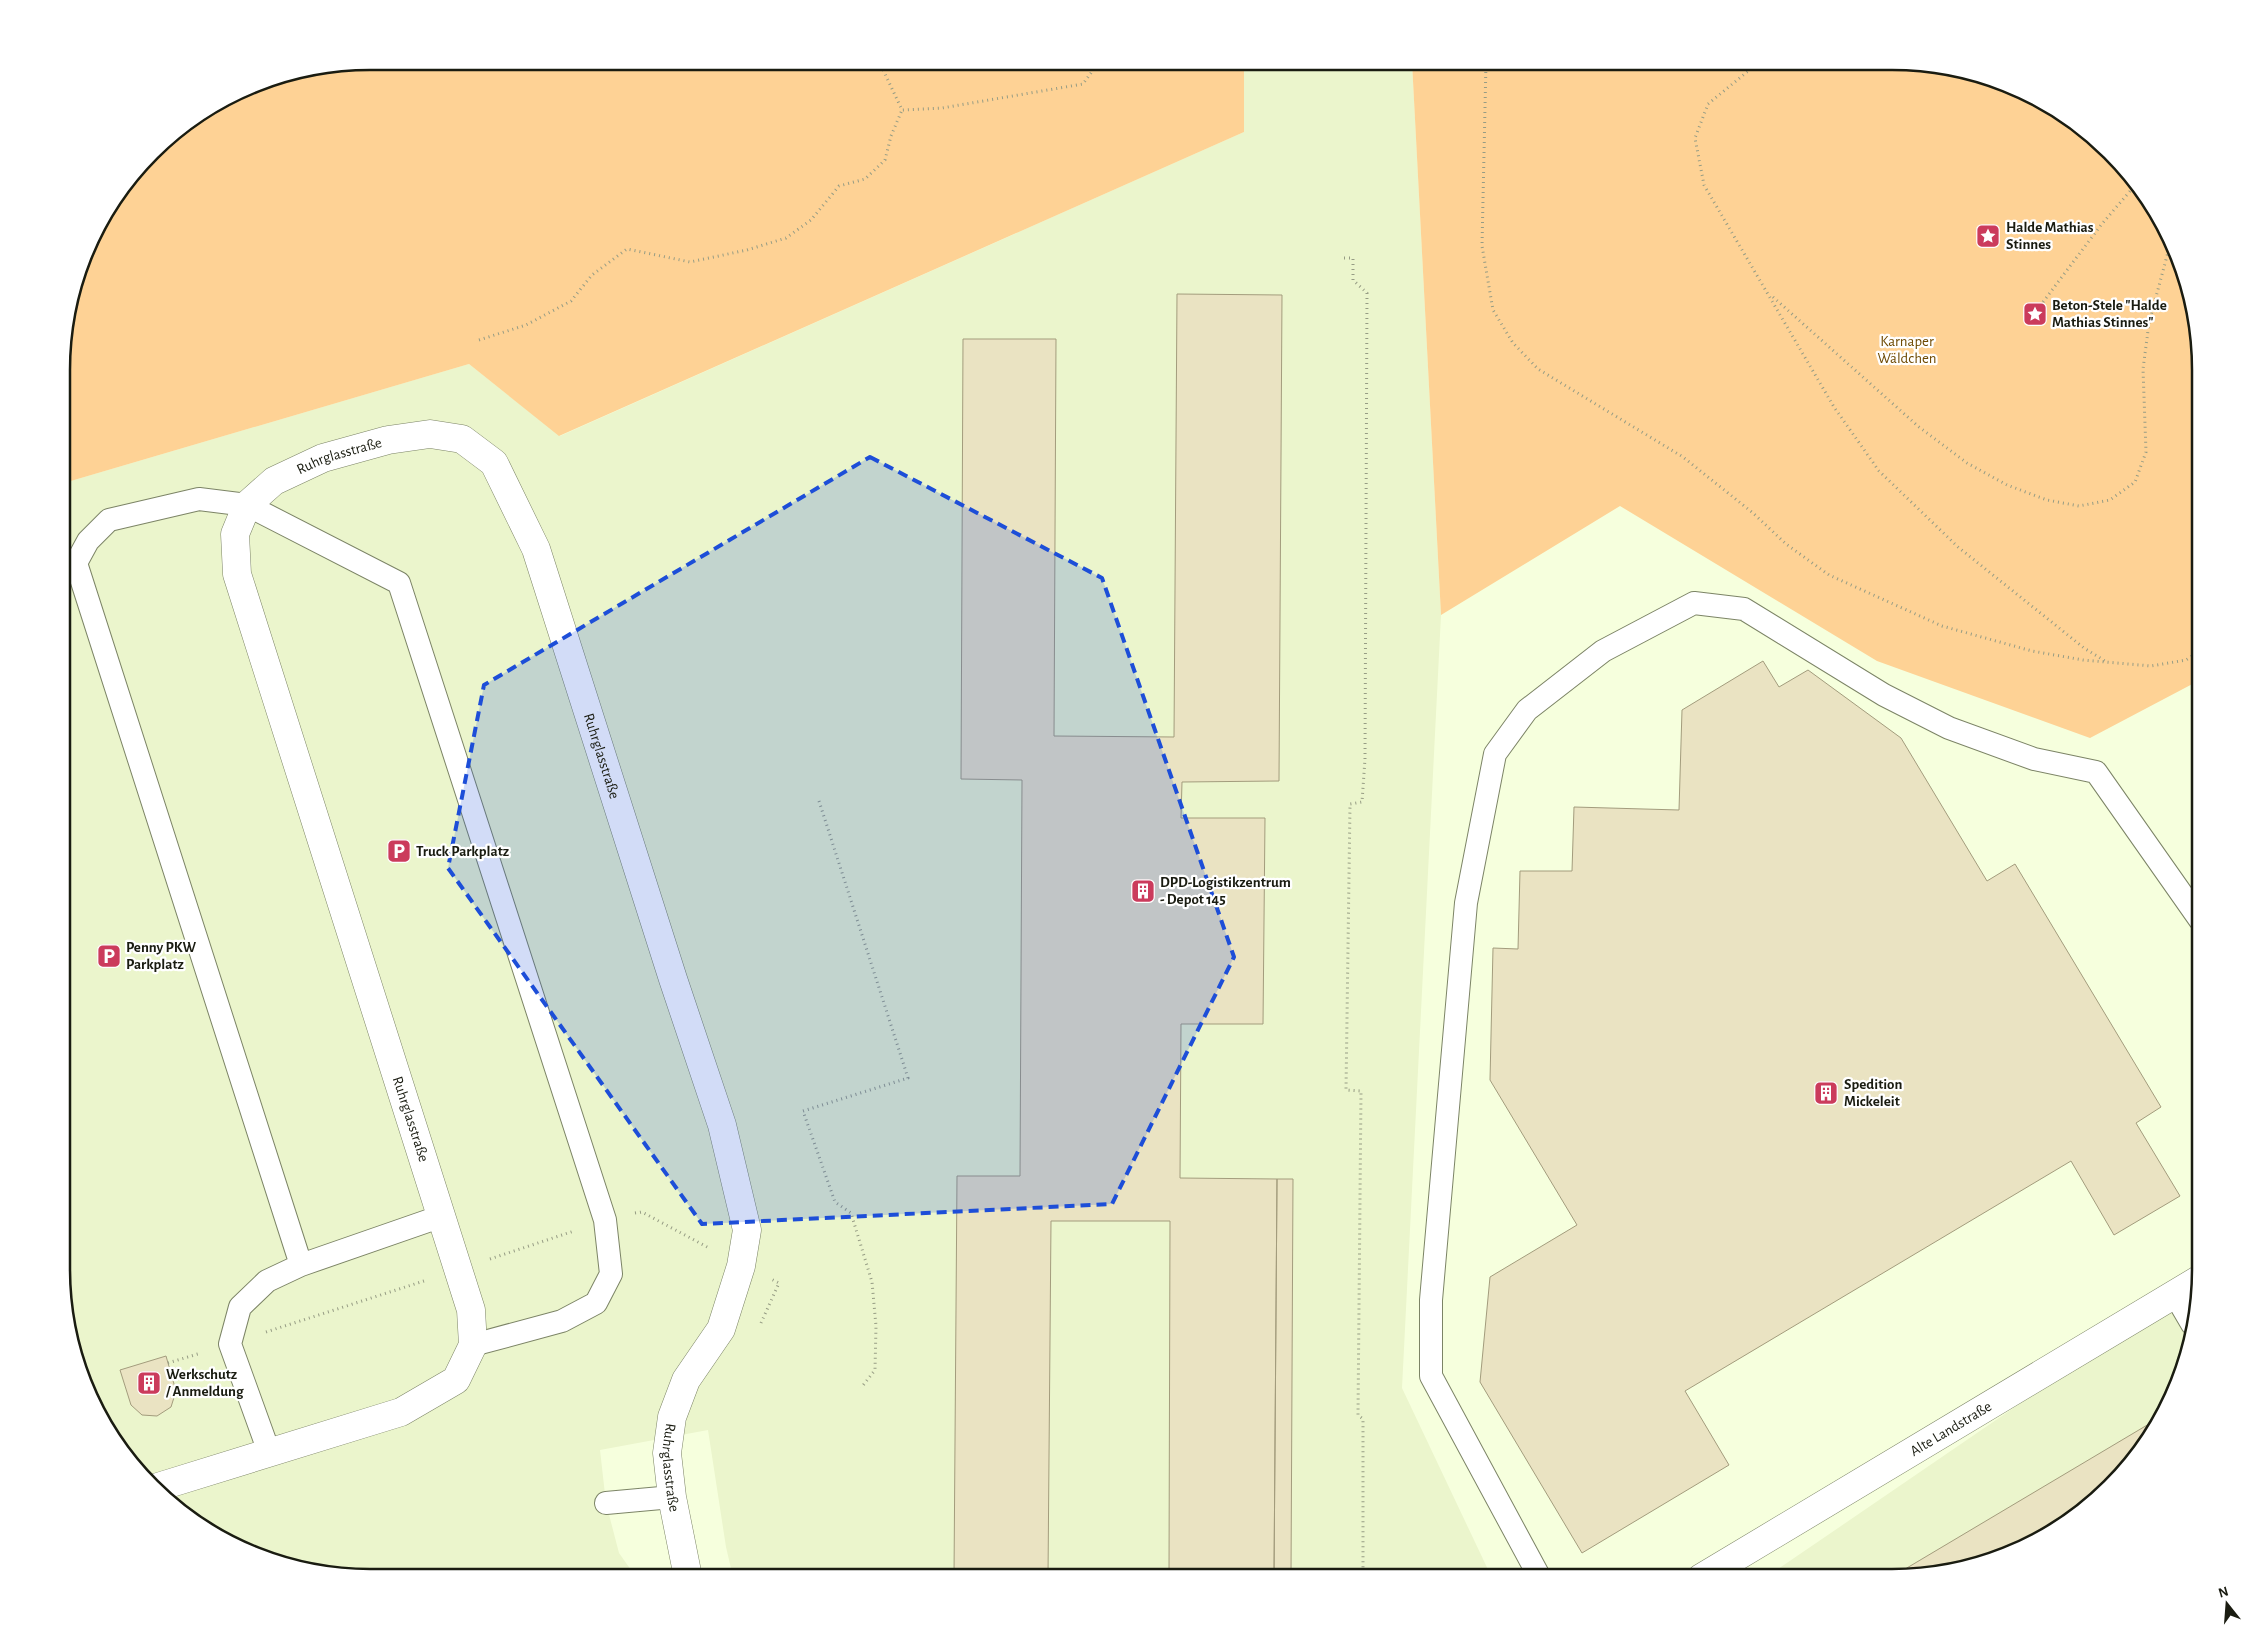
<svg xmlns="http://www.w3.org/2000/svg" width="2262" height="1639" font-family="'Alegreya Sans',sans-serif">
<rect width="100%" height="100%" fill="#f6ffdd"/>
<path fill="#ebf5cc" d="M 1244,62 L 1412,62 L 1441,615 L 1402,1388 L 1492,1578 L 733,1577 L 726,1547 L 708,1430 L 600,1450 L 606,1503 L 619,1553 L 636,1577 L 350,1577 L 270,1561 L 182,1514 L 102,1423 L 64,1309 L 64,483 L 469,364 L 560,436 L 1244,132 Z
M 2200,1289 L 2177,1387 L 2137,1457 L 2095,1501 L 2029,1546 L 1972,1567 L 1892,1578 L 1765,1578 L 2173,1299 Z"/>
<path fill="#fed295" d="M 370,61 L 1244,62 L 1244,132 L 559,436 L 469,364 L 64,483 L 64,330 L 93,233 L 166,138 L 252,85 Z
M 1412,62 L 1912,62 L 2010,85 L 2080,125 L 2137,182 L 2169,233 L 2200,350 L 2200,680 L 2090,738 L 1877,661 L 1620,506 L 1441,615 Z"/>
<path fill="#eae3c2" stroke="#a39c7d" d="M 1177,294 L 1282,295 L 1279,781 L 1182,782 L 1181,818 L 1265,818 L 1263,1024 L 1181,1024 L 1180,1178 L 1277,1179 L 1274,1577 L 1169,1577 L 1170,1221 L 1051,1221 L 1048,1577 L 954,1577 L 957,1176 L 1020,1176 L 1022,780 L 961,779 L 963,339 L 1056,339 L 1054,736 L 1174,737 Z
M 1763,661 L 1779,687 L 1808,670 L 1901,738 L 1987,881 L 2015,864 L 2161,1107 L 2136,1123 L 2180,1196 L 2114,1235 L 2071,1161 L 1685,1391 L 1729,1465 L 1582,1553 L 1480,1382 L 1490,1277 L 1577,1225 L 1490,1080 L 1493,948 L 1518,949 L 1520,871 L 1572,871 L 1574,807 L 1679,810 L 1682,710 Z
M 1277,1179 L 1293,1179 L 1291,1577 L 1274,1577 Z
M 166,1356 L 176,1391 L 171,1407 L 157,1416 L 142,1415 L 131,1405 L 120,1370 Z
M 2159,1418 L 2137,1457 L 2095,1501 L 2029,1546 L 1972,1567 L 1890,1578 Z"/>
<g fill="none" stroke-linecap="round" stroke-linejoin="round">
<g stroke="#7c8466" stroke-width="24">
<path id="lane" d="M 301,1265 L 442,1216
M 2175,1295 L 2192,1324
M 269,1452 L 230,1344 L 240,1307 L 267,1281 L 301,1265 L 76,563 L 88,541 L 109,520 L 199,499 L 247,505 L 399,583 L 605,1220 L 611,1274 L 596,1303 L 562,1321 L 473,1345
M 606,1503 L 672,1497
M 1540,1578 L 1431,1376 L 1431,1300 L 1466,903 L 1495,754 L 1527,710 L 1603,651 L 1694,603 L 1744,609 L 1884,695 L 1949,728 L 2034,759 L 2096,772 L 2200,920"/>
</g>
<g stroke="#7c8466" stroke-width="29">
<g id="street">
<path id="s1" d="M 158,1487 L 401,1412 L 456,1380 L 473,1345 L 471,1310 L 237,574 L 235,534 L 247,505 L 274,481 L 323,458 L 388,440 L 430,434 L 462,439 L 494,463 L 536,549 L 673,979 L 722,1125 L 747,1230 L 741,1266 L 721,1329 L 686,1380 L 672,1417 L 667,1453 L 672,1497 L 688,1577"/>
<path id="s2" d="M 1701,1578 L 2200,1279"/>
</g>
</g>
<path stroke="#969c84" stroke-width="3" stroke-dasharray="1 4" stroke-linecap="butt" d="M 879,61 L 902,110 L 942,108 L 1083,84 L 1099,62
M 1486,62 L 1482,246 L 1493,310 L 1513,343 L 1538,369 L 1683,457 L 1753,513 L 1786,544 L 1829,575 L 1942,626 L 2032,651 L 2083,660 L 2151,666 L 2186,660 L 2200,651
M 1765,62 L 1747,72 L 1708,104 L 1695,138 L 1704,185 L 1834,407 L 1879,471 L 1958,547 L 2084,648 L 2105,661
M 1344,258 L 1353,258 L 1353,280 L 1367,293 L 1365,759 L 1362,802 L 1350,804 L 1346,1090 L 1361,1091 L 1358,1415 L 1363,1419 L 1363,1578
M 1773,297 L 1919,427 L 1967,463 L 2007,485 L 2047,500 L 2079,506 L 2110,500 L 2135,482 L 2146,452 L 2143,369 L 2149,323 L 2171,241
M 2040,306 L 2101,225 L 2137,183
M 479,340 L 526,325 L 571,301 L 592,275 L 627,249 L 690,262 L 747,250 L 786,238 L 811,220 L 839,186 L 865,179 L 885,160 L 891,136 L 902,110
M 819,801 L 908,1078 L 803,1111 L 835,1202 L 851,1213 L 872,1282 L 876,1326 L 875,1370 L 861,1388
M 635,1213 L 642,1212 L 709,1248
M 490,1259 L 574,1231
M 761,1323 L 779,1283 L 771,1279
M 266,1332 L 427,1280
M 168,1363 L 201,1353"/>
<use href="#lane" stroke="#fff" stroke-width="22"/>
<use href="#street" stroke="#fff" stroke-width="28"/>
</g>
<path fill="#1d4ed8" fill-opacity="0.2" stroke="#1d4ed8" stroke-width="4" stroke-dasharray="10 6" stroke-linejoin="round" d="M 870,457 L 1102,578 L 1234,957 L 1112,1204 L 702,1224 L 448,868 L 484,685 Z"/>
<defs>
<g id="sight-square" transform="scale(1.25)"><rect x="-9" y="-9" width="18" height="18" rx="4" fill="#cb3b5c" stroke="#fff"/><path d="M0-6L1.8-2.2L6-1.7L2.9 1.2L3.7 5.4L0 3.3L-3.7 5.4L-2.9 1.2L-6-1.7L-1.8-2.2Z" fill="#fff"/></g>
<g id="parking-square" transform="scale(1.25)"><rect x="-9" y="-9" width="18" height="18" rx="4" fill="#cb3b5c" stroke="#fff"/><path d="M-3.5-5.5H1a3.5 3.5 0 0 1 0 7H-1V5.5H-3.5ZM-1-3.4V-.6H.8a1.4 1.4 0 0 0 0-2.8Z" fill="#fff"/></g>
<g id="building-square" transform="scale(1.25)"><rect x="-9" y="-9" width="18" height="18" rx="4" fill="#cb3b5c" stroke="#fff"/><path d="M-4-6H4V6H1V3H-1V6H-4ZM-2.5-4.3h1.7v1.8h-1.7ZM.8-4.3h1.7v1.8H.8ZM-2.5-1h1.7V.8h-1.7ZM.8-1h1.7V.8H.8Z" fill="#fff"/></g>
</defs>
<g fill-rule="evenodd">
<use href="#sight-square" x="1988" y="236"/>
<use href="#sight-square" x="2035" y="314"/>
<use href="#parking-square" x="399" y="851"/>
<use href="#building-square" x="1143" y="891"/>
<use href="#parking-square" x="109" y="956"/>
<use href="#building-square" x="1826" y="1093"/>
<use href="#building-square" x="149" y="1383"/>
</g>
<g text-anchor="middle" stroke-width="4.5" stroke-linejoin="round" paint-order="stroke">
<g font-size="15" font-weight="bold" fill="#1a1c11" stroke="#fff" text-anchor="start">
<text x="2006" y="232">Halde Mathias<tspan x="2006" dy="17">Stinnes</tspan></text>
<text x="2052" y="310">Beton-Stele "Halde<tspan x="2052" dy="17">Mathias Stinnes"</tspan></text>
<text x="416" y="856">Truck Parkplatz</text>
<text x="1160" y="887">DPD-Logistikzentrum<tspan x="1160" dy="17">- Depot 145</tspan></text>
<text x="126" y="952">Penny PKW<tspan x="126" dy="17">Parkplatz</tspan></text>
<text x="1844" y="1089">Spedition<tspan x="1844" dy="17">Mickeleit</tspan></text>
<text x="166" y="1379">Werkschutz<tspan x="166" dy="17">/ Anmeldung</tspan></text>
</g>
<g font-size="15" fill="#6e4a03" stroke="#fff">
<text x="1907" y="346">Karnaper<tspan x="1907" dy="17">Wäldchen</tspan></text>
</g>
<g font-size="15" fill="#1a1c11" stroke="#fff">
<text dy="5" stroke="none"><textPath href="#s1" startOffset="1342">Ruhrglasstraße</textPath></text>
<text dy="5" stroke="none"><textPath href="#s1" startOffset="1821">Ruhrglasstraße</textPath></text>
<text transform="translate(411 1119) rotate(72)" y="5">Ruhrglasstraße</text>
<text dy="5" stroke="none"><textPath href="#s2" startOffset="291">Alte Landstraße</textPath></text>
<text dy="5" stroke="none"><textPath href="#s1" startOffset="2572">Ruhrglasstraße</textPath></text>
</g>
</g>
<path d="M0 0H2262V1639H0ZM370 70H1892A300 300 0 0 1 2192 370V1269A300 300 0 0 1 1892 1569H370A300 300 0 0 1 70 1269V370A300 300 0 0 1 370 70Z" fill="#fff" fill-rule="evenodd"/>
<path fill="none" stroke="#1a1c11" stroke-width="2.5" d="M370 70H1892A300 300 0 0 1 2192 370V1269A300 300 0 0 1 1892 1569H370A300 300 0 0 1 70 1269V370A300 300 0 0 1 370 70Z"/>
<g transform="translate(2227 1604) rotate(343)" stroke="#ffffff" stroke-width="4" paint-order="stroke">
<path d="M0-4L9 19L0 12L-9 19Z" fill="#1a1c11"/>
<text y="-8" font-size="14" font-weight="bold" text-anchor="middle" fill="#1a1c11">N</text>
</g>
</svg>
